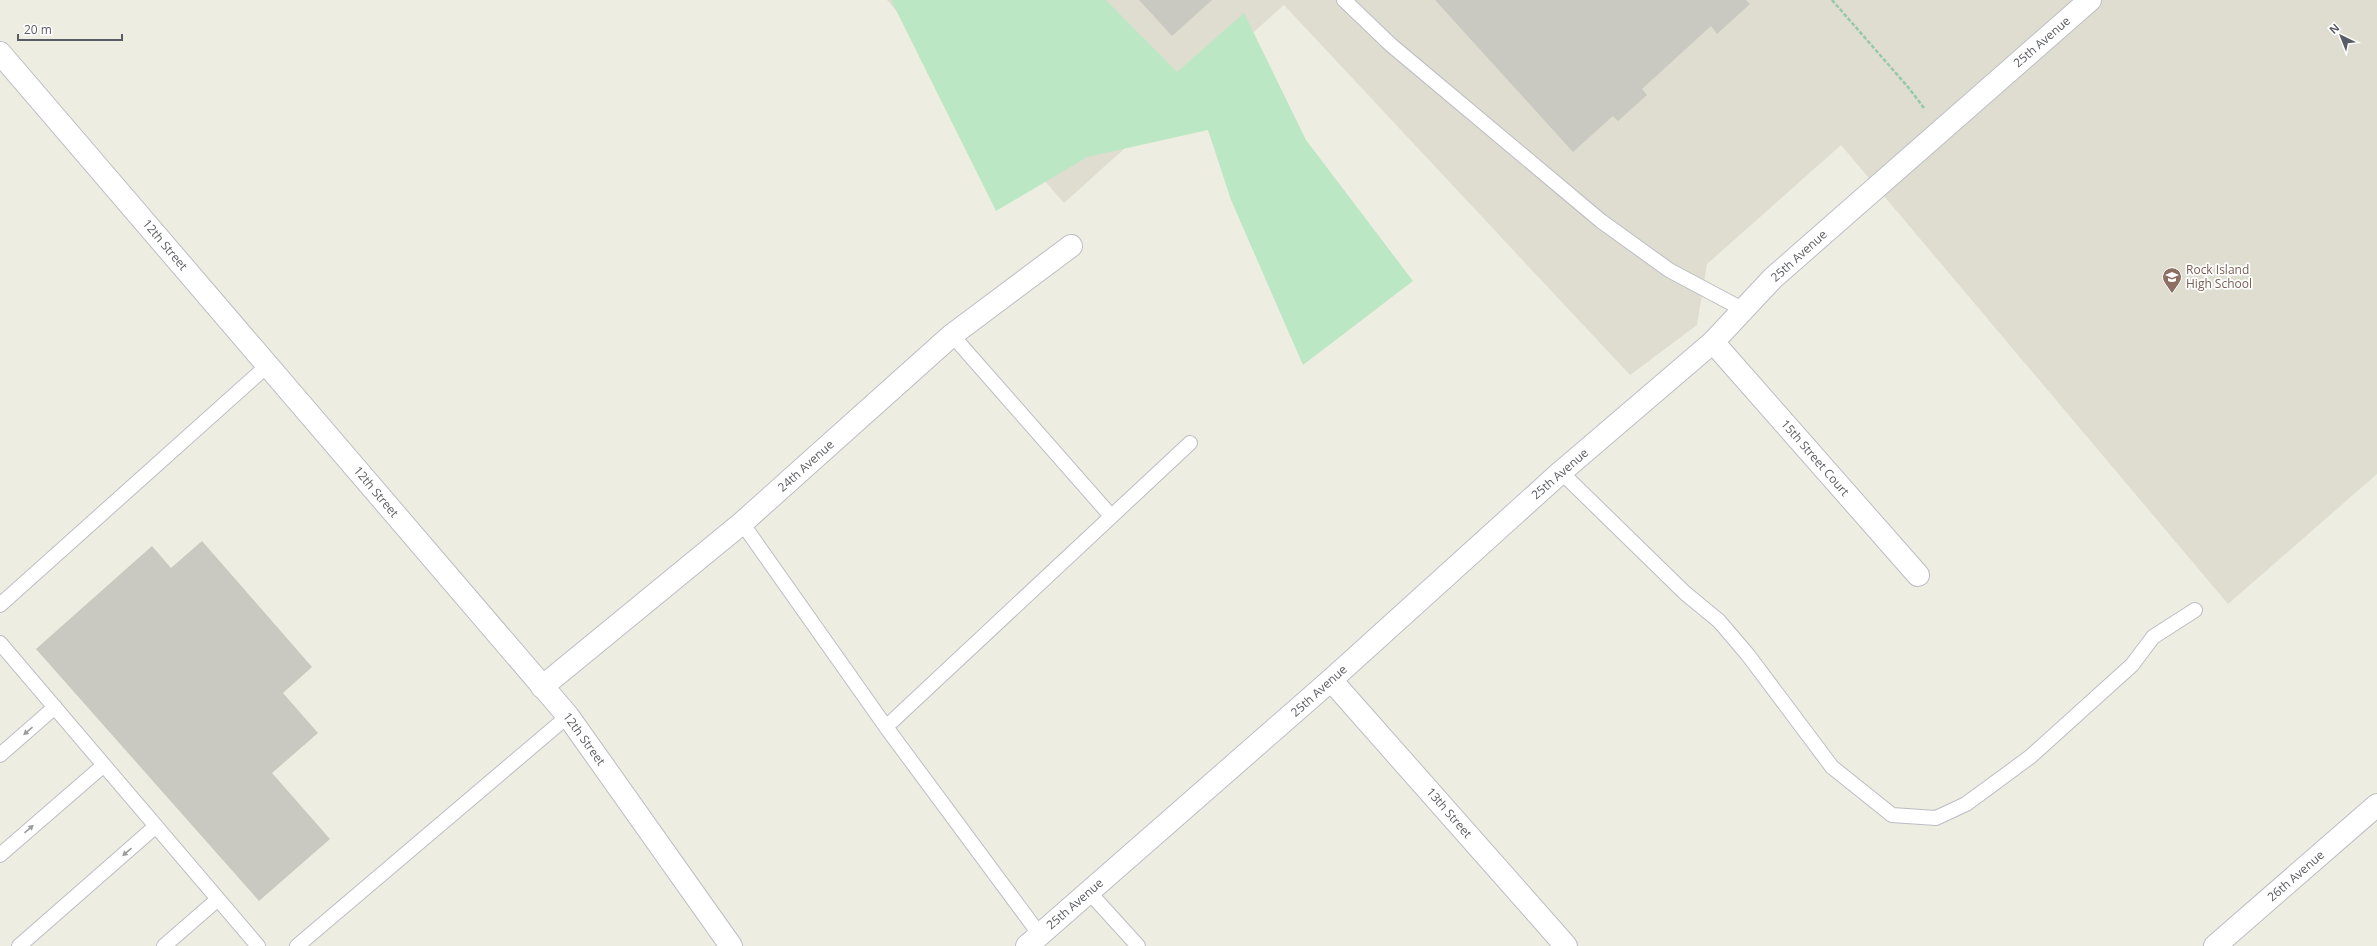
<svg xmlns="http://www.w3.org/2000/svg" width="2377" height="946" font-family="'Open Sans',sans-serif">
<rect width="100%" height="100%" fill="#eeede1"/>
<path fill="#deddd0" d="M 887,0 L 2377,0 L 2377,474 L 2228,604 L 1841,145 L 1707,264 L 1697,325 L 1630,375 L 1284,5 L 1064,203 Z"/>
<path fill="#bce7c4" d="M 891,0 L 1106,0 L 1177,72 L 1244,13 L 1306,140 L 1413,281 L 1303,365 L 1231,200 L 1208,130 L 1087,157 L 996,211 Z"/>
<path fill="#cac9c1" d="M 1139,0 L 1212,0 L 1172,36 Z
M 1435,0 L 1746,0 L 1750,4 L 1717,34 L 1711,26 L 1642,89 L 1647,95 L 1618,121 L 1613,116 L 1573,152 Z
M 202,541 L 312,667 L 283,693 L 318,733 L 272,773 L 330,839 L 259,901 L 36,649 L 152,546 L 171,568 Z"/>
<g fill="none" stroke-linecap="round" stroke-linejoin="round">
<g stroke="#bcbdc4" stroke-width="16">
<path id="lane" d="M 1344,0 L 1391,45 L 1601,221 L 1669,270 L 1744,310
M 952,335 L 1111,516
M 1561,472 L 1685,593 L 1719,621 L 1748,655 L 1832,767 L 1892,815 L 1936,818 L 1966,804 L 2030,757 L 2132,665 L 2153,637 L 2195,610
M 742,523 L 886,727 L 1040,935
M 0,605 L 268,365
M 0,643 L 258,946
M 886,727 L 1190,443
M 0,755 L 55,707
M 0,855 L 104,765
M 1089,892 L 1138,946
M 19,946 L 156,826
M 164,946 L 218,899
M 297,946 L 568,716"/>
</g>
<g stroke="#bcbdc4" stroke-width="24">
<path id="street" d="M 0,53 L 568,716 L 731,946
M 1713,342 L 1918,575
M 1331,680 L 1566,946
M 542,687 L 742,523 L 952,335 L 1071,246
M 2215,946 L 2377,805"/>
</g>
<g stroke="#bcbec6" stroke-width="24">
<path id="secondary" d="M 1027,946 L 1331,680 L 1561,472 L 1713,342 L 1773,278 L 2090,0"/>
</g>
<path stroke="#95c8ac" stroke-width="2.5" stroke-dasharray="4 2" stroke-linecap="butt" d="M 1832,0 L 1908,87 L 1924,108"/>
<use href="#lane" stroke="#fff" stroke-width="14"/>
<use href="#street" stroke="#fff" stroke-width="22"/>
<use href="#secondary" stroke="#fff" stroke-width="22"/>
</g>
<defs><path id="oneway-solid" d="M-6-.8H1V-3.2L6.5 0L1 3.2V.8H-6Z"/></defs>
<g fill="#9c9da1">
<use href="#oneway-solid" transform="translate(28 731) rotate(139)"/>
<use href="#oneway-solid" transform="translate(29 829) rotate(-41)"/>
<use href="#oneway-solid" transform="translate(127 852) rotate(139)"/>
</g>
<defs>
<g id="school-pin" transform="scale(1)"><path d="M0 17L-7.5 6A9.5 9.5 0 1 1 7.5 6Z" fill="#8d6e63" stroke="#fff"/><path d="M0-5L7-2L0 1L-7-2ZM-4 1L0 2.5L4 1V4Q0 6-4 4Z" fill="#fff"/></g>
</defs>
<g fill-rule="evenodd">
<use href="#school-pin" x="2172" y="277"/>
</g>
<g text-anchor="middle" stroke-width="3.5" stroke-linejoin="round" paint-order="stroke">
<g font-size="12" fill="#5a5c63" stroke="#fff">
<text transform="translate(2042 42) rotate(-41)" y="4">25th Avenue</text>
<text transform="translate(165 245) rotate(50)" y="4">12th Street</text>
<text transform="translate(1799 256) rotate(-42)" y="4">25th Avenue</text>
<text transform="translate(1815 458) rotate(49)" y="4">15th Street Court</text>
<text transform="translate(806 466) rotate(-42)" y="4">24th Avenue</text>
<text transform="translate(1560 474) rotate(-41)" y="4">25th Avenue</text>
<text transform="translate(376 492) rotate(50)" y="4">12th Street</text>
<text transform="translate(1319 691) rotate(-42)" y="4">25th Avenue</text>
<text transform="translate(584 739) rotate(54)" y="4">12th Street</text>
<text transform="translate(1449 813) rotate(49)" y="4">13th Street</text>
<text transform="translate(2296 876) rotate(-41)" y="4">26th Avenue</text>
<text transform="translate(1075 904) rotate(-41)" y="4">25th Avenue</text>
</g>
<g font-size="12" fill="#785e54" stroke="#fff" text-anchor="start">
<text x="2186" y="274">Rock Island<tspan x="2186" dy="14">High School</tspan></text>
</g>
</g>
<g transform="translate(2341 36) rotate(317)" stroke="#ffffff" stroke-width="3" paint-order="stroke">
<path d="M0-3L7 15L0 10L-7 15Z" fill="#5a5c63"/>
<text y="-6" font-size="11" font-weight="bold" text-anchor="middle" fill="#5a5c63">N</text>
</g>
<path d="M18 34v6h104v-6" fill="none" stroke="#5a5c63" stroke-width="2"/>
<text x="24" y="34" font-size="12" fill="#5a5c63" stroke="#ffffff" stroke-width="3" paint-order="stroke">20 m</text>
</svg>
